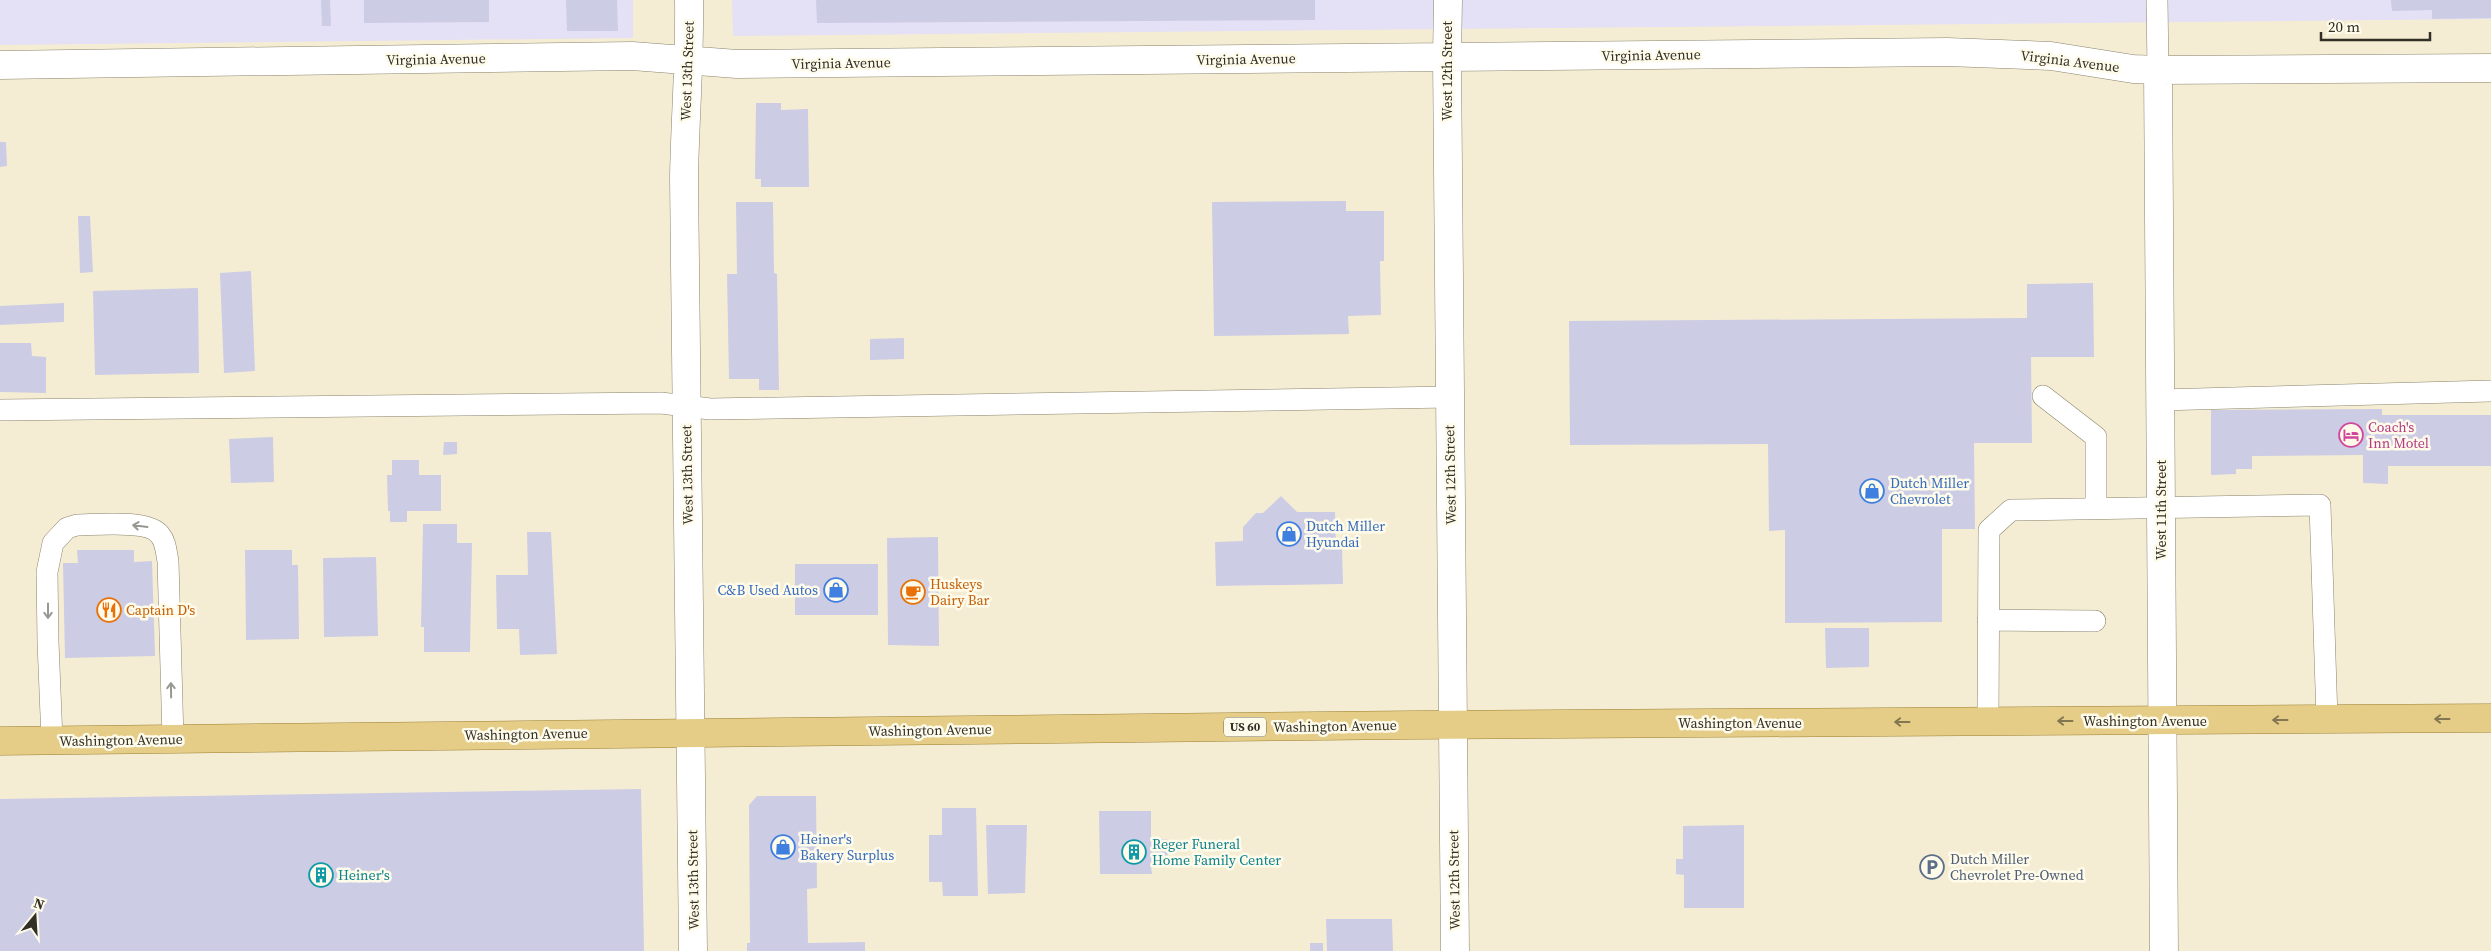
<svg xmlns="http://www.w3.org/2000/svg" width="2491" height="951" font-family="'Source Serif 4',serif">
<rect width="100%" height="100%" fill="#f5edd3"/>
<path fill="#e4e0f6" d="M 0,0 L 633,0 L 633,38 L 0,45 Z
M 732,0 L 2491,0 L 2491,19 L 733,36 Z"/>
<path fill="#cccce5" d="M 321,0 L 330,0 L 331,26 L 322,26 Z
M 364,0 L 489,0 L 489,22 L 364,23 Z
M 566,0 L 617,0 L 618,31 L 567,31 Z
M 816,0 L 1315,0 L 1315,20 L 817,23 Z
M 2391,0 L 2491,0 L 2491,18 L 2432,19 L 2432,10 L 2392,11 Z
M 756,103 L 781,103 L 781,110 L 808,109 L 809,187 L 761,187 L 761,179 L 755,179 Z
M 0,142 L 6,142 L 7,166 L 0,167 Z
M 1346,201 L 1346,211 L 1384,211 L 1384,261 L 1380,261 L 1381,315 L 1348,316 L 1349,334 L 1214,336 L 1212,202 Z
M 736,202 L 773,202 L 774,273 L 777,274 L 779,390 L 759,390 L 759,379 L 729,379 L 727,274 L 737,274 Z
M 78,216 L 90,216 L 93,272 L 80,273 Z
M 251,271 L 255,371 L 224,373 L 220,273 Z
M 2093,283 L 2094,357 L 2031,357 L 2032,443 L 1974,443 L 1975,529 L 1942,529 L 1942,622 L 1785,623 L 1785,530 L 1769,531 L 1768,444 L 1570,445 L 1569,321 L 2027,318 L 2027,284 Z
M 198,288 L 199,373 L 95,375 L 93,291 Z
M 64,303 L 64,322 L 0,325 L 0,306 Z
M 904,338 L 904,359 L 870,360 L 870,339 Z
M 0,343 L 31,343 L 32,356 L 46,357 L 46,393 L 0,392 Z
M 2382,409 L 2382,415 L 2491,415 L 2491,466 L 2388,466 L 2388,484 L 2363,483 L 2363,455 L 2252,456 L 2252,469 L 2236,469 L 2236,474 L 2211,475 L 2211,410 Z
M 273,437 L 274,482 L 231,483 L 229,439 Z
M 444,442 L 457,442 L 457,454 L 443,455 Z
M 392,460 L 419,460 L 419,475 L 441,475 L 441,511 L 407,511 L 407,522 L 390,522 L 390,511 L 388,511 L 387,475 L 392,475 Z
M 1281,496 L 1297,512 L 1335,512 L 1336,547 L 1342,547 L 1343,584 L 1216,586 L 1215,542 L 1243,541 L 1243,527 L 1256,513 L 1263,513 Z
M 423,524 L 457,524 L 457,543 L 472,543 L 470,652 L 424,652 L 424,627 L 421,627 Z
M 527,532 L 551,532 L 557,654 L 520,655 L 519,629 L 497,629 L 496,575 L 528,575 Z
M 938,537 L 939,646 L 888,645 L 887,538 Z
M 77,550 L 134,550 L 134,562 L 152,561 L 155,656 L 65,658 L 63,563 L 78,563 Z
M 245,550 L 292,550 L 292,565 L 298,565 L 299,639 L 246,640 Z
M 376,557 L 378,636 L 324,637 L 323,558 Z
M 795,564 L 878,564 L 878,615 L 795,615 Z
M 1825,628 L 1869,628 L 1869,667 L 1826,668 Z
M 641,789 L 644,951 L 0,951 L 0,799 Z
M 757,796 L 816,796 L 817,888 L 807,889 L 808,943 L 865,942 L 865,951 L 747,951 L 747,943 L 750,943 L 749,805 Z
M 942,808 L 976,808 L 978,896 L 943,896 L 942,882 L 929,882 L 929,835 L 942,835 Z
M 1099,811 L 1151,811 L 1151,840 L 1167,839 L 1168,865 L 1151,866 L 1152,874 L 1100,874 Z
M 986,825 L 1027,825 L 1025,893 L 988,894 Z
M 1744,825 L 1744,908 L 1684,908 L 1684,875 L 1676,874 L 1676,859 L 1683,859 L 1683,826 Z
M 1326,919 L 1392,919 L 1393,951 L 1327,951 Z
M 1310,943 L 1323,943 L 1323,951 L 1310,951 Z"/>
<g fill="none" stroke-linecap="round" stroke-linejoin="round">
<g stroke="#8a836c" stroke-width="22">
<path id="service" d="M 2157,0 L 2158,70
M 2043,396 L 2096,437 L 2096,508
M 2160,400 L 2491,391
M 0,410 L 661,403 L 710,409 L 1450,397
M 1988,620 L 2095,621
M 1988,722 L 1989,530 L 2011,510 L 2320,505 L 2327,719
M 52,740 L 48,642 L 47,572 L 53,543 L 67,528 L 77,525 C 95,525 149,519 160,535 C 166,542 166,552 168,561 L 173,739"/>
</g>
<g stroke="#8a836c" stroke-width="29">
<path id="minor" d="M 689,0 C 690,60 685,119 684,178 L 693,951
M 1448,0 L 1447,57 L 1455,951
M 0,65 L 632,56 L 737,64 L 1947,52 L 2051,56 L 2133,69 L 2158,70 L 2491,68
M 2158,70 L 2164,951"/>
</g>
<g stroke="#9b8132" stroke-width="29">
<path id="primary" d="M 0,741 L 1413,725 L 2491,718"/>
</g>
<use href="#service" stroke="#fff" stroke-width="21"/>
<use href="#minor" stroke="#fff" stroke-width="28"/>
<use href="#primary" stroke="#e5cd88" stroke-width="28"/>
</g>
<defs><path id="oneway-shaft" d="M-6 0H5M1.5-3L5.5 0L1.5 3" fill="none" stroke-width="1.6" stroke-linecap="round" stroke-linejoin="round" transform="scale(1.25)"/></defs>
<g stroke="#989892">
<use href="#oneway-shaft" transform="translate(140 526) rotate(-173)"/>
<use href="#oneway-shaft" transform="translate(48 611) rotate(90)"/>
<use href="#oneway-shaft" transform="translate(171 690) rotate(-91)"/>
</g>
<g stroke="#837752">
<use href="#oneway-shaft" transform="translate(2442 719) rotate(180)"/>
<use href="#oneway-shaft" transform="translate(2280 720) rotate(180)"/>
<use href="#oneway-shaft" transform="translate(2065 721) rotate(180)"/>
<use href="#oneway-shaft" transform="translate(1902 722) rotate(180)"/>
</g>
<defs>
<g id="hotel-ring" transform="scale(1.25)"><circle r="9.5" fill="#fffbeb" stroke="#d1479c" stroke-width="1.5"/><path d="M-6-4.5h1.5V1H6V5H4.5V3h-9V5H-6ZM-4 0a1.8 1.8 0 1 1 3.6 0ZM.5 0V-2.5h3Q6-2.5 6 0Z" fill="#d1479c"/></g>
<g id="shop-ring" transform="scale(1.25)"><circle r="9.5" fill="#fffbeb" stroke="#3f7fe0" stroke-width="1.5"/><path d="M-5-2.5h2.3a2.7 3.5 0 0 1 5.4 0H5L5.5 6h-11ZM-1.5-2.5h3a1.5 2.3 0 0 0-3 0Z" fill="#3f7fe0"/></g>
<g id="cafe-ring" transform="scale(1.25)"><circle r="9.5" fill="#fffbeb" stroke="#e8710a" stroke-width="1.5"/><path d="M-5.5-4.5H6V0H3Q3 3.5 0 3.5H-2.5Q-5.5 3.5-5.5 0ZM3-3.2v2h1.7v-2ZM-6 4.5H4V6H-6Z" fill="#e8710a"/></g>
<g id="restaurant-ring" transform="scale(1.25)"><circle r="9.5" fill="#fffbeb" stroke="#e8710a" stroke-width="1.5"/><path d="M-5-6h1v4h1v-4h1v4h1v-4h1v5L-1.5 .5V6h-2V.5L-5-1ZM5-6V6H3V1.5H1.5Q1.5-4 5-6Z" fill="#e8710a"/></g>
<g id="building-ring" transform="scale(1.25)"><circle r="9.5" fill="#fffbeb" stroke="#0f9aa8" stroke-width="1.5"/><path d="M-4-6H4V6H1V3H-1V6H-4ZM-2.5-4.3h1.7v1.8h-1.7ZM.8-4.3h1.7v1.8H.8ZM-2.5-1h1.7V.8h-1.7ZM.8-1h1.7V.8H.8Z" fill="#0f9aa8"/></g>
<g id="parking-ring" transform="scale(1.25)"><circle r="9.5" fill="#fffbeb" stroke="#5c6f8a" stroke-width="1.5"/><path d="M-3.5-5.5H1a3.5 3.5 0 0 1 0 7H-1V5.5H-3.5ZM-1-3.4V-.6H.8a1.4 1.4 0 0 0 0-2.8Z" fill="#5c6f8a"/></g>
</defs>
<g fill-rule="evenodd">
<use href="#hotel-ring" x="2351" y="435"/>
<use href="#shop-ring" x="1872" y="491"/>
<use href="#shop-ring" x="1289" y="534"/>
<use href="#shop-ring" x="836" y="590"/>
<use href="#cafe-ring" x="913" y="592"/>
<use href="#restaurant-ring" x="109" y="610"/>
<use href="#shop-ring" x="783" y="847"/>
<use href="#building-ring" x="1134" y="852"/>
<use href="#parking-ring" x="1932" y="867"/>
<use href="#building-ring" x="321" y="875"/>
</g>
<g text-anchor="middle" stroke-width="5" stroke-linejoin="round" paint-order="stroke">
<rect fill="#fffbeb" stroke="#706d61" stroke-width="1" x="1224" y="717.5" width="42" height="19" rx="4"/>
<g font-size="12" font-weight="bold" fill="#323026">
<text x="1245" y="731">US 60</text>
</g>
<g font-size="14" fill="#323026" stroke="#fffbeb">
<text transform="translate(1651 55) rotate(-1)" y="5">Virginia Avenue</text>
<text transform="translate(436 59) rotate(-1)" y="5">Virginia Avenue</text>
<text transform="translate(1246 59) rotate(-1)" y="5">Virginia Avenue</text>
<text transform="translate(2070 61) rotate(7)" y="5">Virginia Avenue</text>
<text transform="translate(841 63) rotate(-1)" y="5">Virginia Avenue</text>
<text transform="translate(687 71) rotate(-88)" y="5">West 13th Street</text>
<text transform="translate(1447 71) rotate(-90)" y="5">West 12th Street</text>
<text transform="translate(687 475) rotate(-91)" y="5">West 13th Street</text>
<text transform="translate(1450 475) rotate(-91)" y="5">West 12th Street</text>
<text transform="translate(2161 510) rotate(-90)" y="5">West 11th Street</text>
<text x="2145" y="726">Washington Avenue</text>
<text x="1740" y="728">Washington Avenue</text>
<text transform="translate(1335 726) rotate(-1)" y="5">Washington Avenue</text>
<text transform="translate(930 730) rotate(-1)" y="5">Washington Avenue</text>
<text transform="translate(526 734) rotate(-1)" y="5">Washington Avenue</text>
<text transform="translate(121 740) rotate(-1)" y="5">Washington Avenue</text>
<text transform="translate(693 880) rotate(-91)" y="5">West 13th Street</text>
<text transform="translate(1454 880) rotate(-91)" y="5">West 12th Street</text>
</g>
<g font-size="14" fill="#b23c85" stroke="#fffbeb" text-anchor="start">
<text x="2368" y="432">Coach's<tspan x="2368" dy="16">Inn Motel</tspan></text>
</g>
<g font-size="14" fill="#366cbe" stroke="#fffbeb" text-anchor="start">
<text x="1890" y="488">Dutch Miller<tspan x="1890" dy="16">Chevrolet</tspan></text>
<text x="1306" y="531">Dutch Miller<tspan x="1306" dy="16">Hyundai</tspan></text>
<text x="818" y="595" text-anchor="end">C&amp;B Used Autos</text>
<text x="800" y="844">Heiner's<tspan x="800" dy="16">Bakery Surplus</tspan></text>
</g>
<g font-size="14" fill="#c56008" stroke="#fffbeb" text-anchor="start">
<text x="930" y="589">Huskeys<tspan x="930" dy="16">Dairy Bar</tspan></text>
<text x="126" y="615">Captain D's</text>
</g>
<g font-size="14" fill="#0d838f" stroke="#fffbeb" text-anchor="start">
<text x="1152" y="849">Reger Funeral<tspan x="1152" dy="16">Home Family Center</tspan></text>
<text x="338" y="880">Heiner's</text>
</g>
<g font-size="14" fill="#4e5e75" stroke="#fffbeb" text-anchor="start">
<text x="1950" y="864">Dutch Miller<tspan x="1950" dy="16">Chevrolet Pre-Owned</tspan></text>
</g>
</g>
<g transform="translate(35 916) rotate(18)" stroke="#fffbeb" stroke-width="4" paint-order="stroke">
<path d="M0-4L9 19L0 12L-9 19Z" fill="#323026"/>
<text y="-8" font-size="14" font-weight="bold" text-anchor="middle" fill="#323026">N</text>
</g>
<path d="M2321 32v8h109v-8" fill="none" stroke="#323026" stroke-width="2.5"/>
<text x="2328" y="32" font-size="15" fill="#323026" stroke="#fffbeb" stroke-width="4" paint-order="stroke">20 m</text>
</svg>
